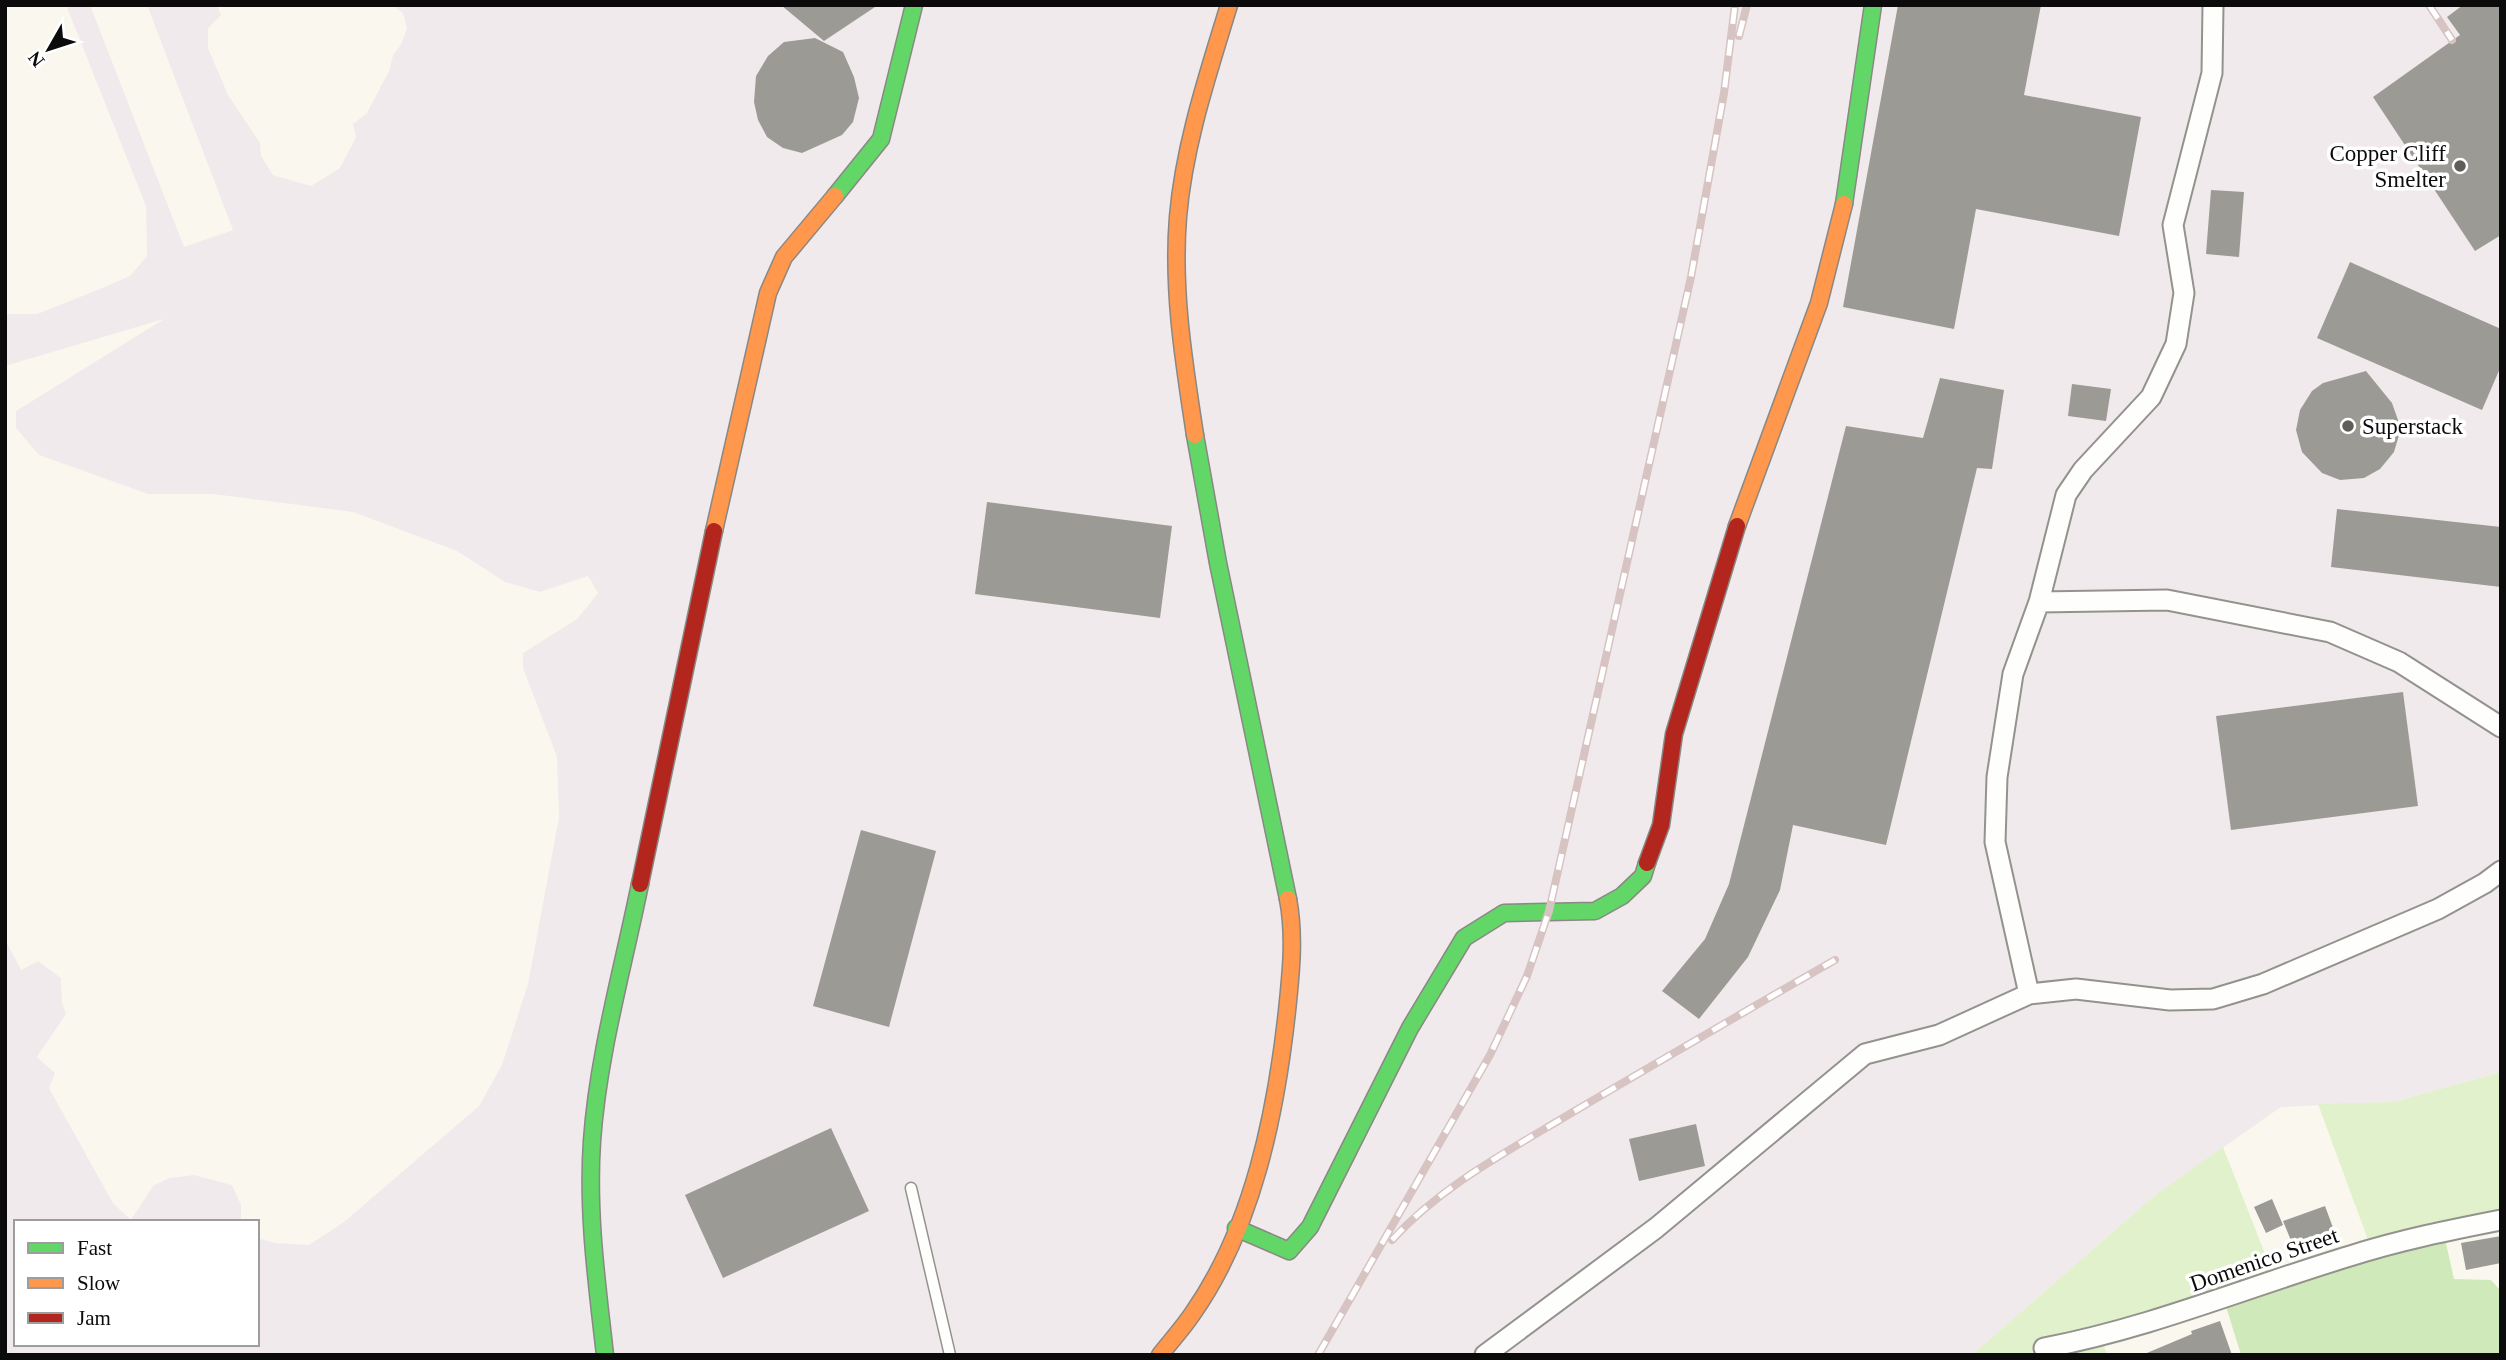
<svg xmlns="http://www.w3.org/2000/svg" width="2506" height="1360" font-family="'Times New Roman',serif">
<rect width="100%" height="100%" fill="#faf8ee"/>
<path fill="#f1eaec" d="M 66,5 L 90,5 L 184,247 L 233,230 L 147,5 L 217,5 L 221,15 L 208,28 L 208,48 L 228,95 L 260,143 L 261,156 L 273,175 L 311,186 L 340,168 L 356,137 L 353,124 L 367,113 L 389,71 L 393,55 L 402,43 L 407,28 L 403,13 L 392,5 L 2501,5 L 2501,1072 L 2393,1102 L 2281,1107 L 2154,1196 L 1972,1355 L 5,1355 L 5,939 L 21,970 L 38,961 L 61,978 L 62,1003 L 66,1014 L 37,1057 L 55,1073 L 49,1088 L 113,1203 L 131,1220 L 153,1186 L 169,1178 L 194,1175 L 232,1185 L 241,1205 L 241,1222 L 16,1222 L 16,1344 L 257,1344 L 257,1238 L 275,1243 L 309,1245 L 344,1222 L 479,1106 L 502,1065 L 528,984 L 559,817 L 557,757 L 523,668 L 523,653 L 577,619 L 598,593 L 588,576 L 540,592 L 505,582 L 457,551 L 353,512 L 213,494 L 148,494 L 39,455 L 16,428 L 16,411 L 164,319 L 5,366 L 5,314 L 37,314 L 100,289 L 130,276 L 147,256 L 146,206 Z"/>
<path fill="#e1f1cc" d="M 2501,1072 L 2501,1218 L 2371,1248 L 2318,1104 L 2393,1102 Z
M 2223,1147 L 2275,1279 L 2101,1336 L 2107,1355 L 1972,1355 L 2154,1196 Z"/>
<path fill="#d0e9ba" d="M 2443,1230 L 2454,1279 L 2491,1280 L 2501,1291 L 2501,1355 L 2241,1355 L 2223,1297 Z"/>
<path fill="#9c9a94" d="M 781,5 L 878,5 L 824,41 Z
M 1898,5 L 2041,5 L 2024,95 L 2141,117 L 2119,236 L 1976,209 L 1954,329 L 1843,307 Z
M 2463,5 L 2501,5 L 2501,235 L 2475,251 L 2373,97 L 2460,35 L 2447,17 Z
M 815,38 L 843,52 L 854,77 L 859,98 L 853,122 L 842,135 L 802,153 L 783,148 L 767,137 L 758,120 L 754,102 L 756,76 L 768,56 L 784,42 Z
M 2211,190 L 2244,192 L 2239,257 L 2206,254 Z
M 2350,262 L 2501,329 L 2501,366 L 2482,410 L 2317,338 Z
M 2366,371 L 2392,403 L 2399,423 L 2399,435 L 2394,452 L 2380,469 L 2364,478 L 2340,480 L 2322,473 L 2302,452 L 2296,430 L 2300,410 L 2312,391 L 2323,383 Z
M 1940,378 L 2004,390 L 1992,469 L 1977,468 L 1886,845 L 1793,825 L 1780,890 L 1748,957 L 1699,1019 L 1662,991 L 1705,939 L 1729,884 L 1846,426 L 1923,438 Z
M 2072,384 L 2111,389 L 2106,421 L 2068,416 Z
M 987,502 L 1172,526 L 1160,618 L 975,594 Z
M 2337,509 L 2501,527 L 2501,587 L 2331,567 Z
M 2403,692 L 2418,806 L 2231,830 L 2216,716 Z
M 861,830 L 936,851 L 889,1027 L 813,1006 Z
M 1696,1124 L 1705,1166 L 1639,1181 L 1629,1139 Z
M 831,1128 L 869,1211 L 723,1278 L 685,1195 Z
M 2272,1199 L 2283,1225 L 2266,1233 L 2254,1207 Z
M 2325,1206 L 2335,1233 L 2294,1248 L 2283,1221 Z
M 2501,1236 L 2501,1263 L 2466,1270 L 2461,1243 Z
M 2220,1321 L 2232,1355 L 2142,1355 L 2192,1334 L 2191,1331 Z"/>
<g fill="none" stroke-linecap="round" stroke-linejoin="round">
<g stroke="#93928d" stroke-width="13">
<path id="lane" d="M 911,1188 L 950,1355"/>
</g>
<g stroke="#93928d" stroke-width="23">
<path id="street" d="M 2039,602 L 2167,600 L 2330,632 L 2399,662 L 2501,727
M 2029,994 L 1995,842 L 1997,777 L 2013,674 L 2039,602 L 2066,495 L 2083,470 L 2151,397 L 2176,344 L 2184,293 L 2173,225 L 2212,73 L 2213,5
M 2044,1348 C 2150,1328 2247,1287 2350,1256 C 2400,1240 2450,1230 2501,1220
M 1485,1355 L 1656,1228 L 1865,1054 L 1939,1035 L 2029,994 L 2076,989 L 2170,1000 L 2213,999 L 2263,984 L 2438,909 L 2485,883 L 2501,871"/>
</g>
<g stroke="#898884" stroke-width="19">
<path id="fast" d="M 835,196 L 881,139 L 914,5
M 1844,204 L 1873,5
M 1195,435 L 1218,563 L 1288,899
M 1236,1228 L 1289,1251 L 1310,1227 L 1410,1028 L 1464,938 L 1504,913 L 1595,911 L 1622,896 L 1643,876 L 1647,863
M 605,1355 C 597,1284 587,1213 592,1141 C 598,1055 623,968 640,884"/>
</g>
<g stroke="#898884" stroke-width="19">
<path id="slow" d="M 1195,435 C 1184,363 1172,290 1178,217 C 1184,145 1208,74 1229,5
M 1737,526 L 1819,303 L 1844,204
M 714,531 L 768,293 L 784,257 L 835,196
M 1160,1355 C 1171,1341 1183,1328 1193,1313 C 1253,1227 1276,1113 1287,1011 C 1291,973 1295,936 1288,899"/>
</g>
<g stroke="#898884" stroke-width="19">
<path id="jam" d="M 1647,863 L 1661,825 L 1674,734 L 1737,526
M 640,884 L 714,531"/>
</g>
<use href="#lane" stroke="#fefefc" stroke-width="10"/>
<use href="#street" stroke="#fefefc" stroke-width="19"/>
<use href="#fast" stroke="#63d668" stroke-width="16"/>
<use href="#slow" stroke="#ff974d" stroke-width="16"/>
<use href="#jam" stroke="#b3261e" stroke-width="16"/>
<g stroke="#d7c3c2" stroke-width="8">
<path id="rail" d="M 2429,5 L 2452,40
M 1739,36 L 1747,5
M 1392,1240 C 1442,1185 1510,1150 1573,1112 C 1660,1061 1747,1010 1835,960
M 1318,1355 L 1490,1055 L 1527,976 L 1549,911 L 1691,277 L 1724,93 L 1735,5"/>
</g>
<use href="#rail" stroke="#fff" stroke-width="5" stroke-dasharray="16" stroke-linecap="butt"/>
</g>
<g fill="#5f5e5a" stroke="#fff" stroke-width="2.5">
<circle cx="2460" cy="166" r="7"/>
<circle cx="2348" cy="426" r="7"/>
</g>
<g text-anchor="middle" stroke-width="7" stroke-linejoin="round" paint-order="stroke">
<g font-size="23" fill="#0b0b0b" stroke="#fff" text-anchor="end">
<text x="2446" y="161">Copper Cliff<tspan x="2446" dy="26">Smelter</tspan></text>
<text x="2362" y="434" text-anchor="start">Superstack</text>
</g>
<g font-size="23" fill="#0b0b0b" stroke="#fff">
<text transform="translate(2264 1259) rotate(-19)" y="8">Domenico Street</text>
</g>
</g>
<rect width="2506" height="1360" fill="none" stroke="#0b0b0b" stroke-width="14"/>
<rect x="14" y="1220" width="245" height="126" fill="#ffffff" stroke="#9d9d9d" stroke-width="2"/>
<rect x="28" y="1243" width="35" height="10" fill="#63d668" stroke="#9d9d9d" stroke-width="2"/>
<text x="77" y="1255" font-size="21" fill="#0b0b0b">Fast</text>
<rect x="28" y="1278" width="35" height="10" fill="#ff974d" stroke="#9d9d9d" stroke-width="2"/>
<text x="77" y="1290" font-size="21" fill="#0b0b0b">Slow</text>
<rect x="28" y="1313" width="35" height="10" fill="#b3261e" stroke="#9d9d9d" stroke-width="2"/>
<text x="77" y="1325" font-size="21" fill="#0b0b0b">Jam</text>
<g transform="translate(49 49) rotate(231)" stroke="#ffffff" stroke-width="5" paint-order="stroke">
<path d="M0-5L12 26L0 18L-12 26Z" fill="#0b0b0b"/>
<text y="-10" font-size="19" font-weight="bold" text-anchor="middle" fill="#0b0b0b">N</text>
</g>
</svg>
